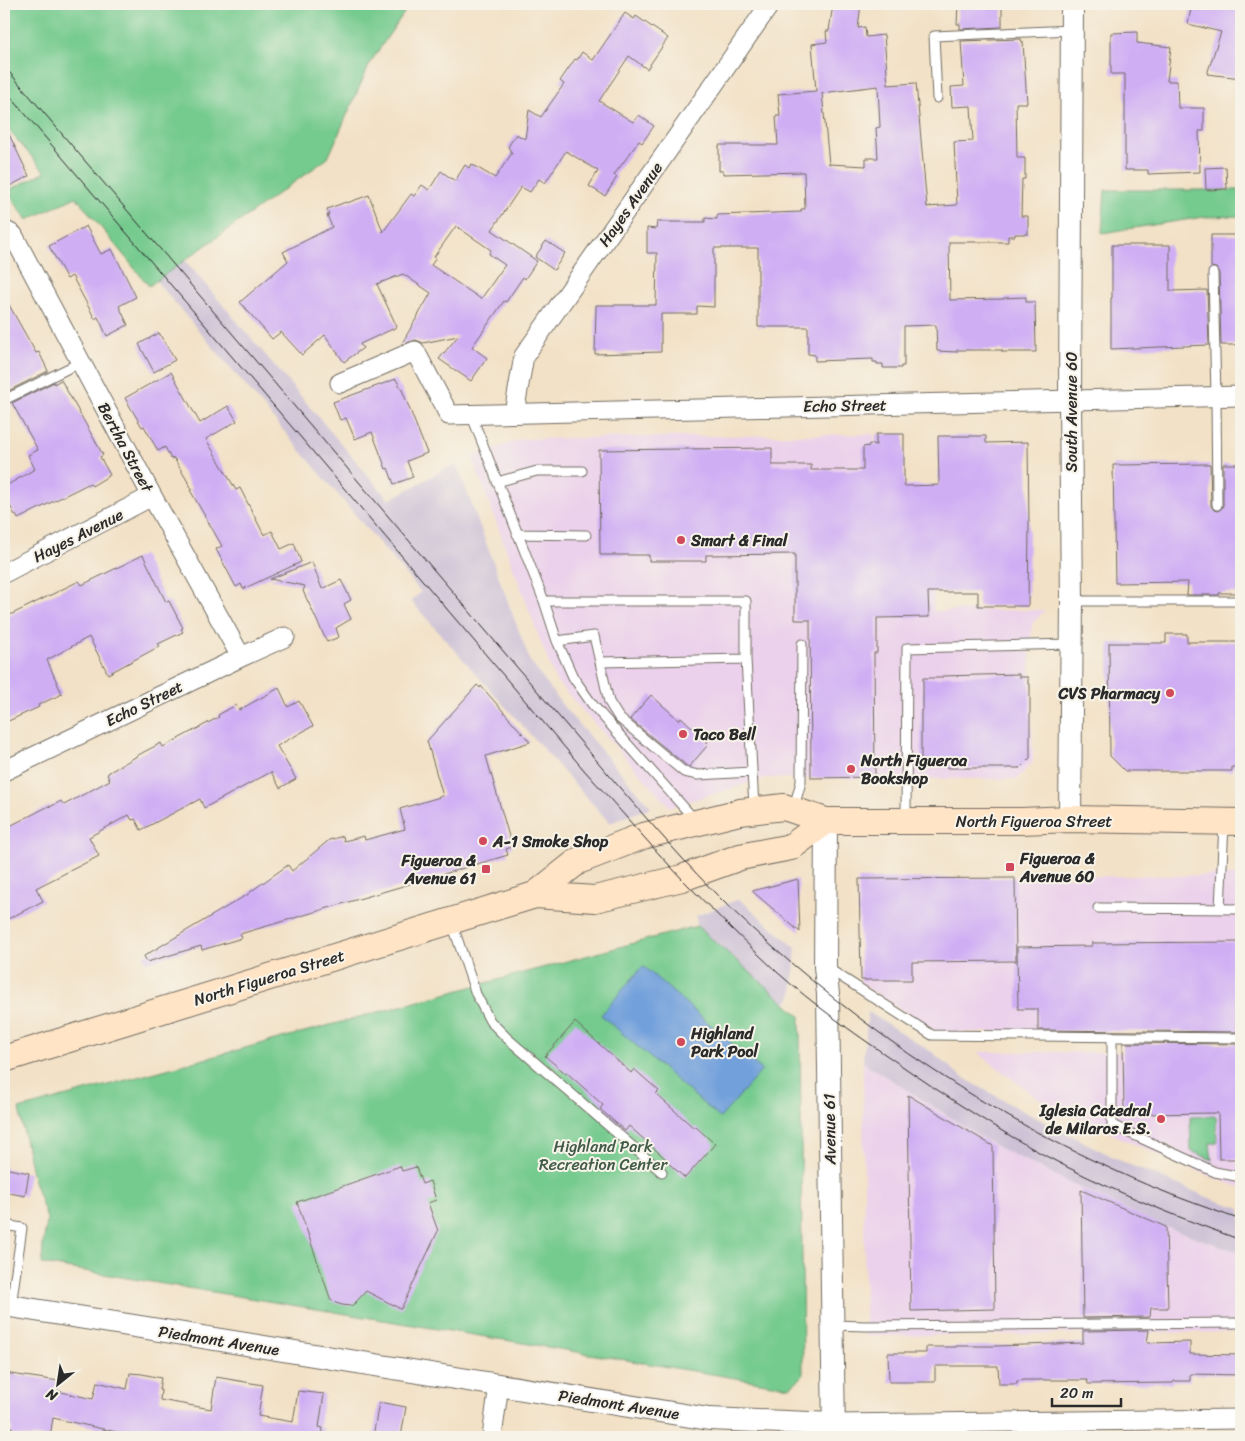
<svg xmlns="http://www.w3.org/2000/svg" width="1245" height="1441" font-family="Sriracha,sans-serif">
<rect width="100%" height="100%" fill="#f7f3e8"/>
<filter id="ink" filterUnits="userSpaceOnUse"><feTurbulence type="fractalNoise" baseFrequency=".02" numOctaves="2"/><feDisplacementMap in="SourceGraphic" scale="10" xChannelSelector="R" yChannelSelector="G"/><feConvolveMatrix kernelMatrix="1 2 1 2 8 2 1 2 1" color-interpolation-filters="sRGB"/></filter>
<filter id="wash" filterUnits="userSpaceOnUse"><feTurbulence type="fractalNoise" baseFrequency=".0096" numOctaves="4" result="noise"/><feDisplacementMap in="SourceGraphic" scale="20" xChannelSelector="R" yChannelSelector="G"/><feGaussianBlur stdDeviation="1.12" result="paint"/><feColorMatrix in="noise" values="0 0 0 0 0 0 0 0 0 0 0 0 0 0 0 0 0 1.4 0 .05"/><feComposite in="paint" operator="in"/></filter>
<g filter="url(#wash)">
<rect width="100%" height="100%" fill="#f2e1c6"/>
<path fill="#ebd1eb" d="M 874,434 L 877,484 L 931,485 L 934,611 L 1045,610 L 1032,624 L 1030,657 L 1033,762 L 1017,779 L 765,778 L 670,807 L 555,680 L 472,457 L 522,439 Z
M 1241,875 L 1241,1031 L 936,1032 L 860,983 L 857,879 Z
M 977,1052 L 1241,1053 L 1241,1188 L 1210,1176 L 1127,1141 L 1036,1097 Z
M 863,1062 L 992,1144 L 1080,1188 L 1168,1228 L 1241,1253 L 1241,1332 L 865,1336 Z"/>
<path fill="#cbbfd5" d="M 4,48 L 389,500 L 445,469 L 457,465 L 530,661 L 566,710 L 651,807 L 610,823 L 570,779 L 411,601 L 421,592 L 4,102 Z
M 739,899 L 796,948 L 792,995 L 786,1004 L 697,926 L 696,916 Z
M 868,1012 L 932,1052 L 962,1077 L 1019,1109 L 1123,1162 L 1212,1199 L 1241,1208 L 1241,1253 L 1166,1227 L 1080,1188 L 992,1144 L 863,1062 Z"/>
<path fill="#75ca8e" stroke="#507a5c" d="M 7,4 L 410,4 L 370,63 L 328,158 L 149,286 L 76,197 L 27,220 L 7,191 L 45,172 L 4,125 L 4,9 Z
M 1105,190 L 1241,190 L 1241,216 L 1204,217 L 1102,233 Z
M 697,926 L 800,1016 L 803,1376 L 790,1387 L 42,1264 L 43,1245 L 47,1219 L 33,1178 L 19,1109 Z
M 1216,1116 L 1217,1143 L 1210,1143 L 1212,1160 L 1191,1151 L 1190,1117 Z"/>
<path fill="#72a0db" stroke="#4e6683" d="M 643,966 L 762,1070 L 720,1118 L 601,1015 Z"/>
<g id="blocks">
<path fill="#cfaef4" fill-rule="evenodd" d="M 833,4 L 861,4 L 858,28 L 865,27 L 866,37 L 884,35 L 888,85 L 916,83 L 927,207 L 957,205 L 954,142 L 973,141 L 971,106 L 952,107 L 951,87 L 964,86 L 961,41 L 1021,39 L 1022,42 L 1023,42 L 1027,103 L 1016,103 L 1017,158 L 1025,158 L 1025,179 L 1022,179 L 1021,216 L 1028,216 L 1028,234 L 1015,234 L 1015,236 L 1008,236 L 1008,242 L 949,242 L 950,300 L 1004,299 L 1004,298 L 1026,297 L 1026,302 L 1035,302 L 1036,352 L 1002,352 L 1002,350 L 957,350 L 957,352 L 937,351 L 936,325 L 904,326 L 904,366 L 901,366 L 901,368 L 883,368 L 883,364 L 877,364 L 877,362 L 873,362 L 873,359 L 815,361 L 815,355 L 808,354 L 808,327 L 758,327 L 758,248 L 714,248 L 714,307 L 697,306 L 697,314 L 661,314 L 661,352 L 595,354 L 596,305 L 656,305 L 657,253 L 647,253 L 647,228 L 656,229 L 657,222 L 705,222 L 705,218 L 717,219 L 717,215 L 801,212 L 801,209 L 805,209 L 804,172 L 723,174 L 723,171 L 719,171 L 719,145 L 778,145 L 776,116 L 780,116 L 778,94 L 816,91 L 812,44 L 827,42 L 826,31 L 829,31 ZM 878,86 L 880,127 L 876,128 L 878,158 L 866,158 L 866,166 L 829,164 L 822,93 Z
M 958,4 L 1002,4 L 1002,27 L 960,29 L 960,24 L 957,24 Z
M 1192,4 L 1241,4 L 1241,78 L 1207,74 L 1221,32 L 1188,24 Z
M 625,13 L 634,19 L 636,16 L 668,38 L 647,69 L 629,56 L 599,101 L 633,122 L 639,115 L 654,126 L 642,143 L 639,141 L 614,175 L 617,177 L 605,196 L 589,186 L 598,171 L 566,151 L 545,183 L 539,179 L 530,192 L 521,187 L 492,230 L 537,261 L 525,279 L 523,277 L 506,302 L 504,301 L 472,347 L 487,358 L 471,381 L 439,359 L 458,336 L 423,343 L 416,340 L 401,345 L 431,293 L 403,274 L 377,284 L 397,327 L 360,344 L 363,348 L 344,362 L 325,335 L 302,355 L 281,332 L 272,339 L 240,302 L 288,261 L 283,252 L 332,227 L 327,215 L 329,215 L 327,209 L 346,202 L 347,203 L 369,195 L 383,232 L 411,194 L 414,196 L 422,185 L 429,190 L 441,171 L 455,181 L 465,165 L 469,168 L 471,164 L 495,178 L 512,153 L 508,147 L 516,134 L 525,139 L 529,110 L 541,117 L 564,84 L 560,81 L 575,59 L 577,60 L 582,52 L 593,60 ZM 456,226 L 491,250 L 489,254 L 505,265 L 481,299 L 431,265 L 436,258 L 434,257 Z
M 1137,32 L 1137,43 L 1171,47 L 1167,81 L 1177,81 L 1178,108 L 1204,108 L 1204,131 L 1199,131 L 1200,172 L 1148,174 L 1148,170 L 1125,170 L 1125,74 L 1111,74 L 1111,33 Z
M 4,124 L 29,176 L 4,189 Z
M 1226,167 L 1227,189 L 1206,190 L 1205,168 Z
M 86,226 L 101,254 L 112,249 L 136,297 L 119,306 L 128,325 L 107,336 L 98,317 L 95,319 L 72,276 L 67,279 L 49,246 Z
M 1211,235 L 1241,235 L 1241,345 L 1221,345 L 1219,273 L 1216,268 L 1211,267 Z
M 546,241 L 565,253 L 554,270 L 535,257 Z
M 1112,245 L 1170,245 L 1170,291 L 1207,290 L 1209,345 L 1111,349 L 1111,298 L 1112,298 Z
M 4,296 L 36,353 L 39,352 L 48,371 L 6,392 L 4,387 Z
M 159,333 L 175,360 L 154,372 L 139,344 Z
M 171,372 L 200,423 L 228,406 L 237,421 L 206,439 L 236,490 L 240,488 L 264,535 L 272,531 L 281,549 L 294,543 L 301,562 L 243,589 L 241,584 L 236,587 L 216,549 L 222,546 L 190,490 L 192,489 L 174,458 L 171,459 L 165,447 L 158,451 L 144,426 L 142,427 L 125,398 Z
M 396,379 L 400,387 L 401,387 L 427,453 L 407,461 L 413,477 L 394,484 L 388,468 L 386,469 L 372,432 L 355,439 L 346,418 L 340,420 L 333,402 Z
M 61,380 L 103,455 L 100,457 L 110,475 L 92,486 L 90,483 L 18,519 L 16,515 L 15,515 L 4,495 L 4,487 L 35,469 L 28,455 L 38,450 L 12,403 L 54,382 L 54,384 Z
M 876,434 L 904,434 L 904,486 L 939,485 L 938,436 L 986,436 L 986,443 L 1028,442 L 1029,526 L 1028,606 L 978,606 L 978,592 L 928,592 L 929,617 L 877,618 L 877,653 L 874,653 L 875,777 L 811,778 L 810,620 L 795,620 L 795,554 L 706,555 L 706,561 L 649,561 L 649,555 L 600,555 L 599,450 L 772,448 L 772,465 L 811,465 L 811,470 L 863,470 L 863,447 L 869,446 L 869,444 L 876,445 Z
M 1210,464 L 1211,506 L 1214,510 L 1218,511 L 1222,508 L 1223,505 L 1223,464 L 1241,464 L 1241,593 L 1219,593 L 1219,595 L 1187,595 L 1188,582 L 1115,583 L 1113,465 Z
M 143,555 L 166,602 L 169,601 L 183,628 L 181,629 L 183,632 L 158,644 L 160,646 L 108,674 L 89,637 L 47,660 L 62,694 L 38,705 L 39,707 L 4,723 L 4,618 L 79,581 L 82,585 Z
M 312,562 L 322,589 L 341,580 L 351,600 L 344,604 L 351,619 L 336,628 L 339,637 L 327,642 L 303,591 L 305,586 L 270,579 Z
M 1166,634 L 1187,634 L 1187,642 L 1241,642 L 1241,767 L 1232,767 L 1232,771 L 1125,771 L 1110,756 L 1109,643 L 1166,643 Z
M 1019,674 L 1019,677 L 1028,677 L 1028,684 L 1030,684 L 1030,758 L 1020,768 L 947,768 L 947,766 L 924,766 L 924,760 L 921,760 L 921,710 L 923,710 L 923,678 L 942,678 L 942,676 Z
M 477,685 L 480,688 L 481,686 L 530,742 L 486,756 L 512,847 L 506,849 L 508,855 L 240,934 L 242,938 L 202,950 L 201,946 L 147,962 L 144,956 L 250,893 L 250,892 L 288,865 L 292,871 L 329,840 L 343,836 L 344,841 L 364,836 L 365,840 L 405,829 L 400,809 L 443,796 L 427,741 Z
M 279,688 L 288,707 L 299,701 L 313,726 L 277,746 L 296,779 L 280,788 L 271,772 L 204,808 L 200,799 L 141,830 L 135,819 L 132,820 L 129,815 L 89,837 L 99,856 L 36,888 L 43,901 L 4,921 L 4,829 L 49,806 L 50,807 L 61,801 L 64,805 L 110,780 L 107,775 L 108,774 L 108,773 L 142,753 L 161,743 L 163,747 L 219,717 L 218,715 L 236,705 L 239,710 Z
M 651,695 L 679,720 L 681,717 L 708,742 L 705,744 L 707,746 L 689,767 L 687,766 L 630,719 Z
M 1015,878 L 1016,961 L 912,962 L 912,980 L 861,980 L 859,879 Z
M 798,879 L 800,932 L 752,891 Z
M 1241,942 L 1241,1032 L 1038,1030 L 1038,1009 L 1018,1009 L 1017,947 L 1092,946 L 1092,943 Z
M 575,1022 L 631,1073 L 634,1069 L 659,1091 L 656,1094 L 694,1128 L 696,1127 L 715,1144 L 685,1178 L 666,1161 L 667,1160 L 629,1126 L 625,1131 L 600,1109 L 603,1105 L 566,1072 L 565,1073 L 545,1056 Z
M 1123,1043 L 1241,1044 L 1241,1159 L 1219,1159 L 1218,1113 L 1142,1114 L 1142,1110 L 1124,1110 Z
M 908,1095 L 993,1146 L 995,1309 L 911,1311 Z
M 400,1166 L 402,1171 L 416,1167 L 422,1184 L 430,1181 L 436,1200 L 428,1203 L 438,1231 L 401,1309 L 366,1291 L 355,1303 L 351,1306 L 342,1305 L 336,1303 L 331,1300 L 328,1292 L 297,1202 Z
M 4,1168 L 29,1173 L 25,1196 L 4,1192 Z
M 1081,1190 L 1166,1227 L 1168,1308 L 1151,1308 L 1150,1317 L 1083,1318 Z
M 1149,1330 L 1147,1343 L 1190,1342 L 1190,1354 L 1241,1355 L 1241,1375 L 1190,1374 L 1190,1381 L 1174,1381 L 1173,1383 L 1088,1384 L 1087,1380 L 1024,1380 L 1017,1381 L 1017,1384 L 999,1384 L 998,1366 L 935,1366 L 935,1382 L 889,1382 L 888,1353 L 926,1353 L 926,1347 L 956,1347 L 956,1346 L 994,1346 L 1083,1343 L 1083,1331 Z
M 4,1373 L 59,1381 L 57,1391 L 93,1399 L 97,1382 L 127,1389 L 130,1373 L 142,1374 L 161,1378 L 159,1390 L 161,1390 L 160,1400 L 211,1409 L 216,1377 L 263,1385 L 258,1416 L 293,1422 L 298,1391 L 324,1394 L 319,1427 L 323,1428 L 322,1437 L 120,1437 L 121,1433 L 53,1418 L 50,1437 L 27,1437 L 11,1435 L 12,1427 L 4,1426 Z
M 379,1402 L 406,1407 L 401,1437 L 373,1437 Z"/>
</g>
</g>
<g filter="url(#ink)">
<use href="#blocks" fill-opacity="0" stroke="#716b61" stroke-width="1"/>
<g fill="none" stroke-linecap="round" stroke-linejoin="round">
<g stroke="#716b61" stroke-width="11">
<path id="service" d="M 937,98 L 934,36 L 1072,30
M 1213,273 L 1216,396 L 1217,505
M 4,400 L 81,362
M 471,414 L 544,601 L 557,641 L 573,677 L 592,704 L 695,820
M 497,482 L 537,471 L 582,471
M 517,534 L 586,535
M 544,601 L 746,601 L 746,659
M 1072,601 L 1241,601
M 557,641 L 594,636 L 600,662 L 746,659 L 754,807
M 600,662 L 609,702 L 619,718 L 684,772 L 698,775 L 752,772
M 794,807 L 801,782 L 802,644
M 906,818 L 907,648 L 1071,644
M 1098,908 L 1241,909
M 1220,908 L 1224,824
M 452,923 L 476,994 L 490,1021 L 508,1039 L 662,1172
M 829,969 L 932,1035 L 1241,1038
M 1112,1037 L 1112,1125 L 1215,1172 L 1241,1177
M 4,1225 L 22,1228 L 11,1306
M 832,1325 L 866,1326 L 1241,1323"/>
</g>
<g stroke="#716b61" stroke-width="21">
<path id="minor" d="M 4,230 L 13,235 L 152,496 L 241,657
M 340,383 L 415,351 L 449,415 L 1241,396
M 514,413 L 524,356 L 770,4
M 4,573 L 152,496
M 4,771 L 241,657 L 285,637
M 834,1424 L 1241,1419
M 492,1437 L 499,1384"/>
</g>
<g stroke="#716b61" stroke-width="24">
<path id="tertiary" d="M 1070,819 L 1072,601 L 1070,399 L 1072,4
M 826,821 L 825,967 L 828,994 L 834,1437
M 4,1305 L 709,1419 L 834,1424"/>
</g>
<g stroke="#716b61" stroke-width="28">
<path id="secondary" d="M 535,895 L 595,899 L 682,878 L 740,857 L 791,847 L 826,821
M 4,1059 L 535,895 L 578,861 L 643,836 L 740,812 L 784,807 L 826,821 L 1022,821 L 1070,819 L 1241,822"/>
</g>
<use href="#service" stroke="#fff" stroke-width="9"/>
<use href="#minor" stroke="#fff" stroke-width="19"/>
<use href="#tertiary" stroke="#fff" stroke-width="22"/>
<use href="#secondary" stroke="#ffe4c6" stroke-width="26"/>
<path stroke="#2b2b2b" stroke-width="1" d="M 4,66 L 620,788 C 654,827 688,866 724,902 C 838,1012 971,1106 1116,1171 C 1156,1190 1199,1205 1241,1220
M 4,89 L 584,770 C 617,806 649,844 683,880 C 713,911 745,942 777,972 C 813,1004 852,1032 892,1059 C 948,1098 1006,1136 1067,1167 C 1123,1195 1182,1219 1241,1240"/>
</g>
</g>
<g fill="#d1495b" stroke="#f7f3e8" stroke-width="2">
<circle cx="681" cy="540" r="5"/>
<circle cx="1170" cy="693" r="5"/>
<circle cx="683" cy="734" r="5"/>
<circle cx="851" cy="769" r="5"/>
<circle cx="483" cy="841" r="5"/>
<rect x="1005" y="862" width="10" height="10" rx="2.5"/>
<rect x="481" y="864" width="10" height="10" rx="2.5"/>
<circle cx="681" cy="1042" r="5"/>
<circle cx="1161" cy="1119" r="5"/>
</g>
<g text-anchor="middle" stroke-width="4" stroke-linejoin="round" paint-order="stroke">
<g font-size="16" fill="#2b2b2b" stroke="#f7f3e8">
<text transform="translate(630 204) rotate(-55)" y="6">Hayes Avenue</text>
<text transform="translate(845 405) rotate(-1)" y="6">Echo Street</text>
<text transform="translate(1071 412) rotate(-90)" y="6">South Avenue 60</text>
<text transform="translate(126 447) rotate(62)" y="6">Bertha Street</text>
<text transform="translate(78 535) rotate(-27)" y="6">Hayes Avenue</text>
<text transform="translate(144 703) rotate(-26)" y="6">Echo Street</text>
<text x="1034" y="827">North Figueroa Street</text>
<text transform="translate(269 977) rotate(-17)" y="6">North Figueroa Street</text>
<text transform="translate(829 1129) rotate(-91)" y="6">Avenue 61</text>
<text transform="translate(219 1340) rotate(9)" y="6">Piedmont Avenue</text>
<text transform="translate(619 1404) rotate(9)" y="6">Piedmont Avenue</text>
</g>
<g font-size="16" font-weight="bold" fill="#2b2b2b" stroke="#f7f3e8" text-anchor="start">
<text x="691" y="546">Smart &amp; Final</text>
<text x="1160" y="699" text-anchor="end">CVS Pharmacy</text>
<text x="693" y="740">Taco Bell</text>
<text x="861" y="766">North Figueroa<tspan x="861" dy="18">Bookshop</tspan></text>
<text x="493" y="847">A-1 Smoke Shop</text>
<text x="1020" y="864">Figueroa &amp;<tspan x="1020" dy="18">Avenue 60</tspan></text>
<text x="476" y="866" text-anchor="end">Figueroa &amp;<tspan x="476" dy="18">Avenue 61</tspan></text>
<text x="691" y="1039">Highland<tspan x="691" dy="18">Park Pool</tspan></text>
<text x="1151" y="1116" text-anchor="end">Iglesia Catedral<tspan x="1151" dy="18">de Milaros E.S.</tspan></text>
</g>
<g font-size="16" fill="#415b49" stroke="#f7f3e8">
<text x="603" y="1152">Highland Park<tspan x="603" dy="18">Recreation Center</tspan></text>
</g>
</g>
<rect width="1245" height="1441" fill="none" stroke="#f7f3e8" stroke-width="20"/>
<g transform="translate(58 1384) rotate(210)" stroke="#f7f3e8" stroke-width="4" paint-order="stroke">
<path d="M0-4L9 19L0 12L-9 19Z" fill="#2b2b2b"/>
<text y="-8" font-size="14" font-weight="bold" text-anchor="middle" fill="#2b2b2b">N</text>
</g>
<path d="M1052 1398v8h69v-8" fill="none" stroke="#2b2b2b" stroke-width="2.5"/>
<text x="1060" y="1398" font-size="15" fill="#2b2b2b" stroke="#f7f3e8" stroke-width="4" paint-order="stroke">20 m</text>
</svg>
